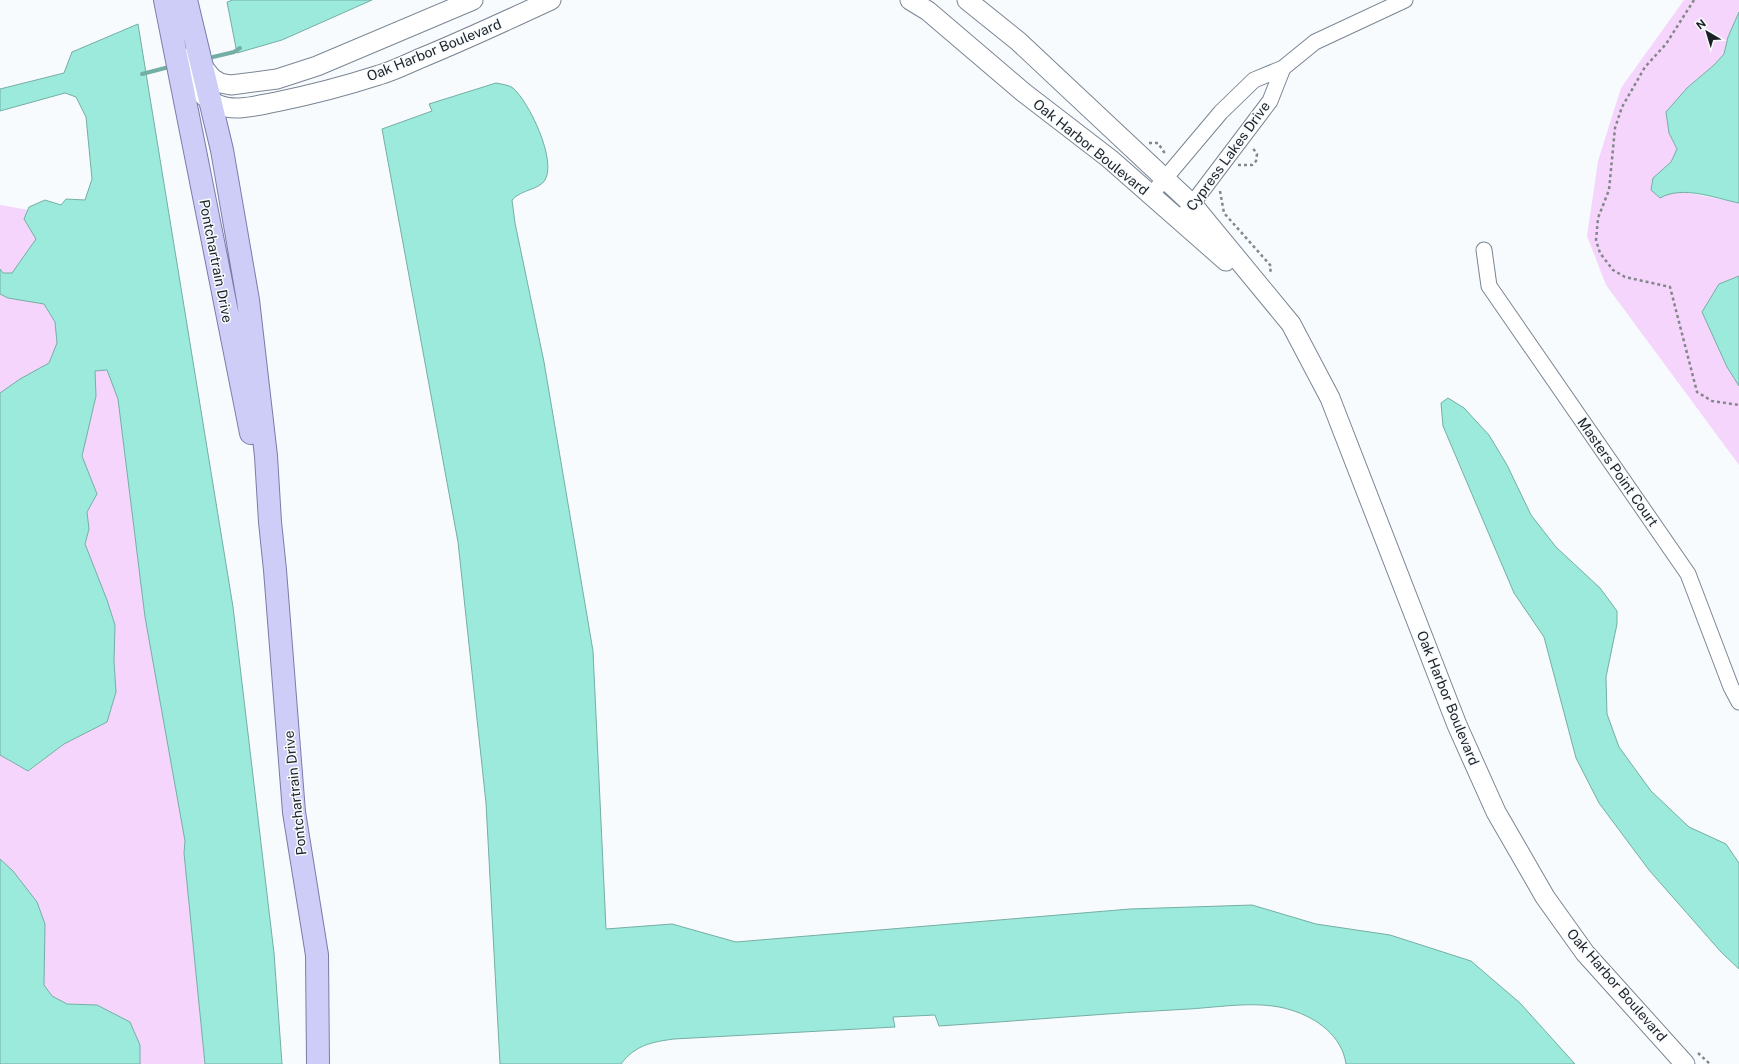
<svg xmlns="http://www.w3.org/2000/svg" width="1739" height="1064" font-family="'Public Sans',sans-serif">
<rect width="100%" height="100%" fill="#f8fbfe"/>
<path fill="#f5d5fc" d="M 1684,0 L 1739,0 L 1739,12 L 1728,37 L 1724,54 L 1714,65 L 1687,88 L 1669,133 L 1677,149 L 1671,162 L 1653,178 L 1670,193 L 1683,192 L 1739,203 L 1739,276 L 1719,284 L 1702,312 L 1727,367 L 1739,386 L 1739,465 L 1606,285 L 1587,236 L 1598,161 L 1621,88 Z
M 0,205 L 104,223 L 72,325 L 0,460 Z
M 107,370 L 118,399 L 145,617 L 185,841 L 184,853 L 205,1064 L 140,1064 L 140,1045 L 97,1005 L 67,1004 L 52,996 L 44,985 L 45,924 L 13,871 L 0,859 L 0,755 L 29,771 L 64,744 L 107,722 L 116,692 L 114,661 L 115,625 L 107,600 L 85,544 L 89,529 L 87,512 L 97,494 L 82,456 L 96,396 L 95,371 Z"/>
<path fill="#9beadb" stroke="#75aea5" d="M 233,0 L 372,0 L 282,40 L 237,53 L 227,2 Z
M 1739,12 L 1739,203 C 1714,198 1683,185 1660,198 L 1651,190 L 1653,178 L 1671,162 L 1677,149 L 1669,133 L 1666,112 L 1687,88 L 1714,65 L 1724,54 L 1728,37 Z
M 138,24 L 233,607 L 274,953 L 282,1064 L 205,1064 L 184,853 L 185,841 L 145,617 L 118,399 L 107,370 L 95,371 L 96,396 L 82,456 L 97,494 L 87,512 L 89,529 L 85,544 L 107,600 L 115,625 L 114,661 L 116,692 L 107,722 L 64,744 L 28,771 L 0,755 L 0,393 L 20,379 L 49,363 L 57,343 L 55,322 L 44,304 L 8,298 L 0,294 L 0,269 L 3,273 L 12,273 L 36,239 L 24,219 L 29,207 L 45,200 L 61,205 L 66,199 L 85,200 L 92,179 L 86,117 L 76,97 L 65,93 L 0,111 L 0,89 L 64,73 L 72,52 Z
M 496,83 C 501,84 509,85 513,88 C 529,102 557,160 545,180 C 539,190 522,189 512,200 L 515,223 L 544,362 L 593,651 L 606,929 L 672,924 L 736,942 L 1130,909 L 1252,905 L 1316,924 L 1390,935 L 1471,961 L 1520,1003 L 1575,1064 L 1346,1064 C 1342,1036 1317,1018 1291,1010 C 1260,1000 1222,1007 1189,1009 C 1105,1013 1022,1021 939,1026 L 935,1015 L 893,1017 L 895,1027 L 674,1039 C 652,1042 635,1045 621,1064 L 500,1064 L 486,803 L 458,542 L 382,129 L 432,111 L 429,104 Z
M 1739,276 L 1739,386 L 1727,367 L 1702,312 L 1719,284 Z
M 1448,398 L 1464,408 L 1489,435 L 1507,465 L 1531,515 L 1556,547 L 1600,588 L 1617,611 L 1617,624 L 1606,677 L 1607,714 L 1619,747 L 1651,791 L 1689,827 L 1726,844 L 1739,863 L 1739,969 L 1721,952 L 1649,870 L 1599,803 L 1576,758 L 1544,637 L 1514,593 L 1443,426 L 1441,403 Z
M 0,859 L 13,871 L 37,902 L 45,924 L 44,985 L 52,996 L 67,1004 L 97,1005 L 130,1022 L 140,1045 L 140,1064 L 0,1064 Z"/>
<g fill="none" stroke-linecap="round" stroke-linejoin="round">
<path stroke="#75aea5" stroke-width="4" d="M 213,57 L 234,52 L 240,48
M 142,74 L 169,67"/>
<g stroke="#7a8694" stroke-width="17">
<path id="minor" d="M 1151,195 L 1221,112 L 1254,80 L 1283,68 L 1315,42 L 1405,0
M 1180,220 L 1270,101 L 1283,68
M 1484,250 L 1489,286 L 1688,574 L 1731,687 L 1739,702"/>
</g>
<g stroke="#7a8694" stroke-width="21">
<path id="tertiary" d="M 910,0 L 928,11 L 1023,92 L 1110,159 L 1226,261
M 967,0 L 1018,41 L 1193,205 L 1291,324 L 1330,398 L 1457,725 L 1496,812 L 1545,897 L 1585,953 L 1685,1064
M 187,58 C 192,80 196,96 219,105 C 236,112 259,105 276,102 C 310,95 345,86 379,75 C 393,71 407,64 421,58 C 465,40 508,20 551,0
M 203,67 L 212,78 L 220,83 L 231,85 L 277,79 L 317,66 L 473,0"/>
</g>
<g stroke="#7b7bab" stroke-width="24">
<path id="primary" d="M 165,0 L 251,433
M 186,0 L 222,150 L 248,300 L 266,456 L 270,522 L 275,570 L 294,812 L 317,955 L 318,1064"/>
</g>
<path stroke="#83878b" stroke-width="2.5" stroke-dasharray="3 3" stroke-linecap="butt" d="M 1694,0 L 1666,44 L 1645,67 L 1622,107 L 1615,128 L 1609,190 L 1598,218 L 1596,240 L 1600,253 L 1613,270 L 1625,277 L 1670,287 L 1697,392 L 1712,401 L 1739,405
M 1149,143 L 1158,143 L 1166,155
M 1238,165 L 1252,165 L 1256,161 L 1257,154 L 1252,147
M 1220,191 L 1224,213 L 1271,266 L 1270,274
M 1698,1053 L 1710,1064"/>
<use href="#minor" stroke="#fff" stroke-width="15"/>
<use href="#tertiary" stroke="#fff" stroke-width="19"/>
<use href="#primary" stroke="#cecdf7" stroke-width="22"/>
</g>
<g text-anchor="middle" stroke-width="3" stroke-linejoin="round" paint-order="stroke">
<g font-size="14" fill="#1c2126" stroke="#f8fbfe">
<text transform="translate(434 50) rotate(-22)" y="5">Oak Harbor Boulevard</text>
<text transform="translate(1091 147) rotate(39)" y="5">Oak Harbor Boulevard</text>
<text transform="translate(1228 156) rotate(-54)" y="5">Cypress Lakes Drive</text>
<text transform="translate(216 261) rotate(79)" y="5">Pontchartrain Drive</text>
<text transform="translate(1618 472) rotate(55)" y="5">Masters Point Court</text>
<text transform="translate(1448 698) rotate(68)" y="5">Oak Harbor Boulevard</text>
<text transform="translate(295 793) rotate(-96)" y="5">Pontchartrain Drive</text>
<text transform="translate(1617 985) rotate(49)" y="5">Oak Harbor Boulevard</text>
</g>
</g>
<g transform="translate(1707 32) rotate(322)" stroke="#f8fbfe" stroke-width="3" paint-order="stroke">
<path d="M0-3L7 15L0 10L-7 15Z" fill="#1c2126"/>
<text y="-6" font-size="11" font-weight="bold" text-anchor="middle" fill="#1c2126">N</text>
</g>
</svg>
